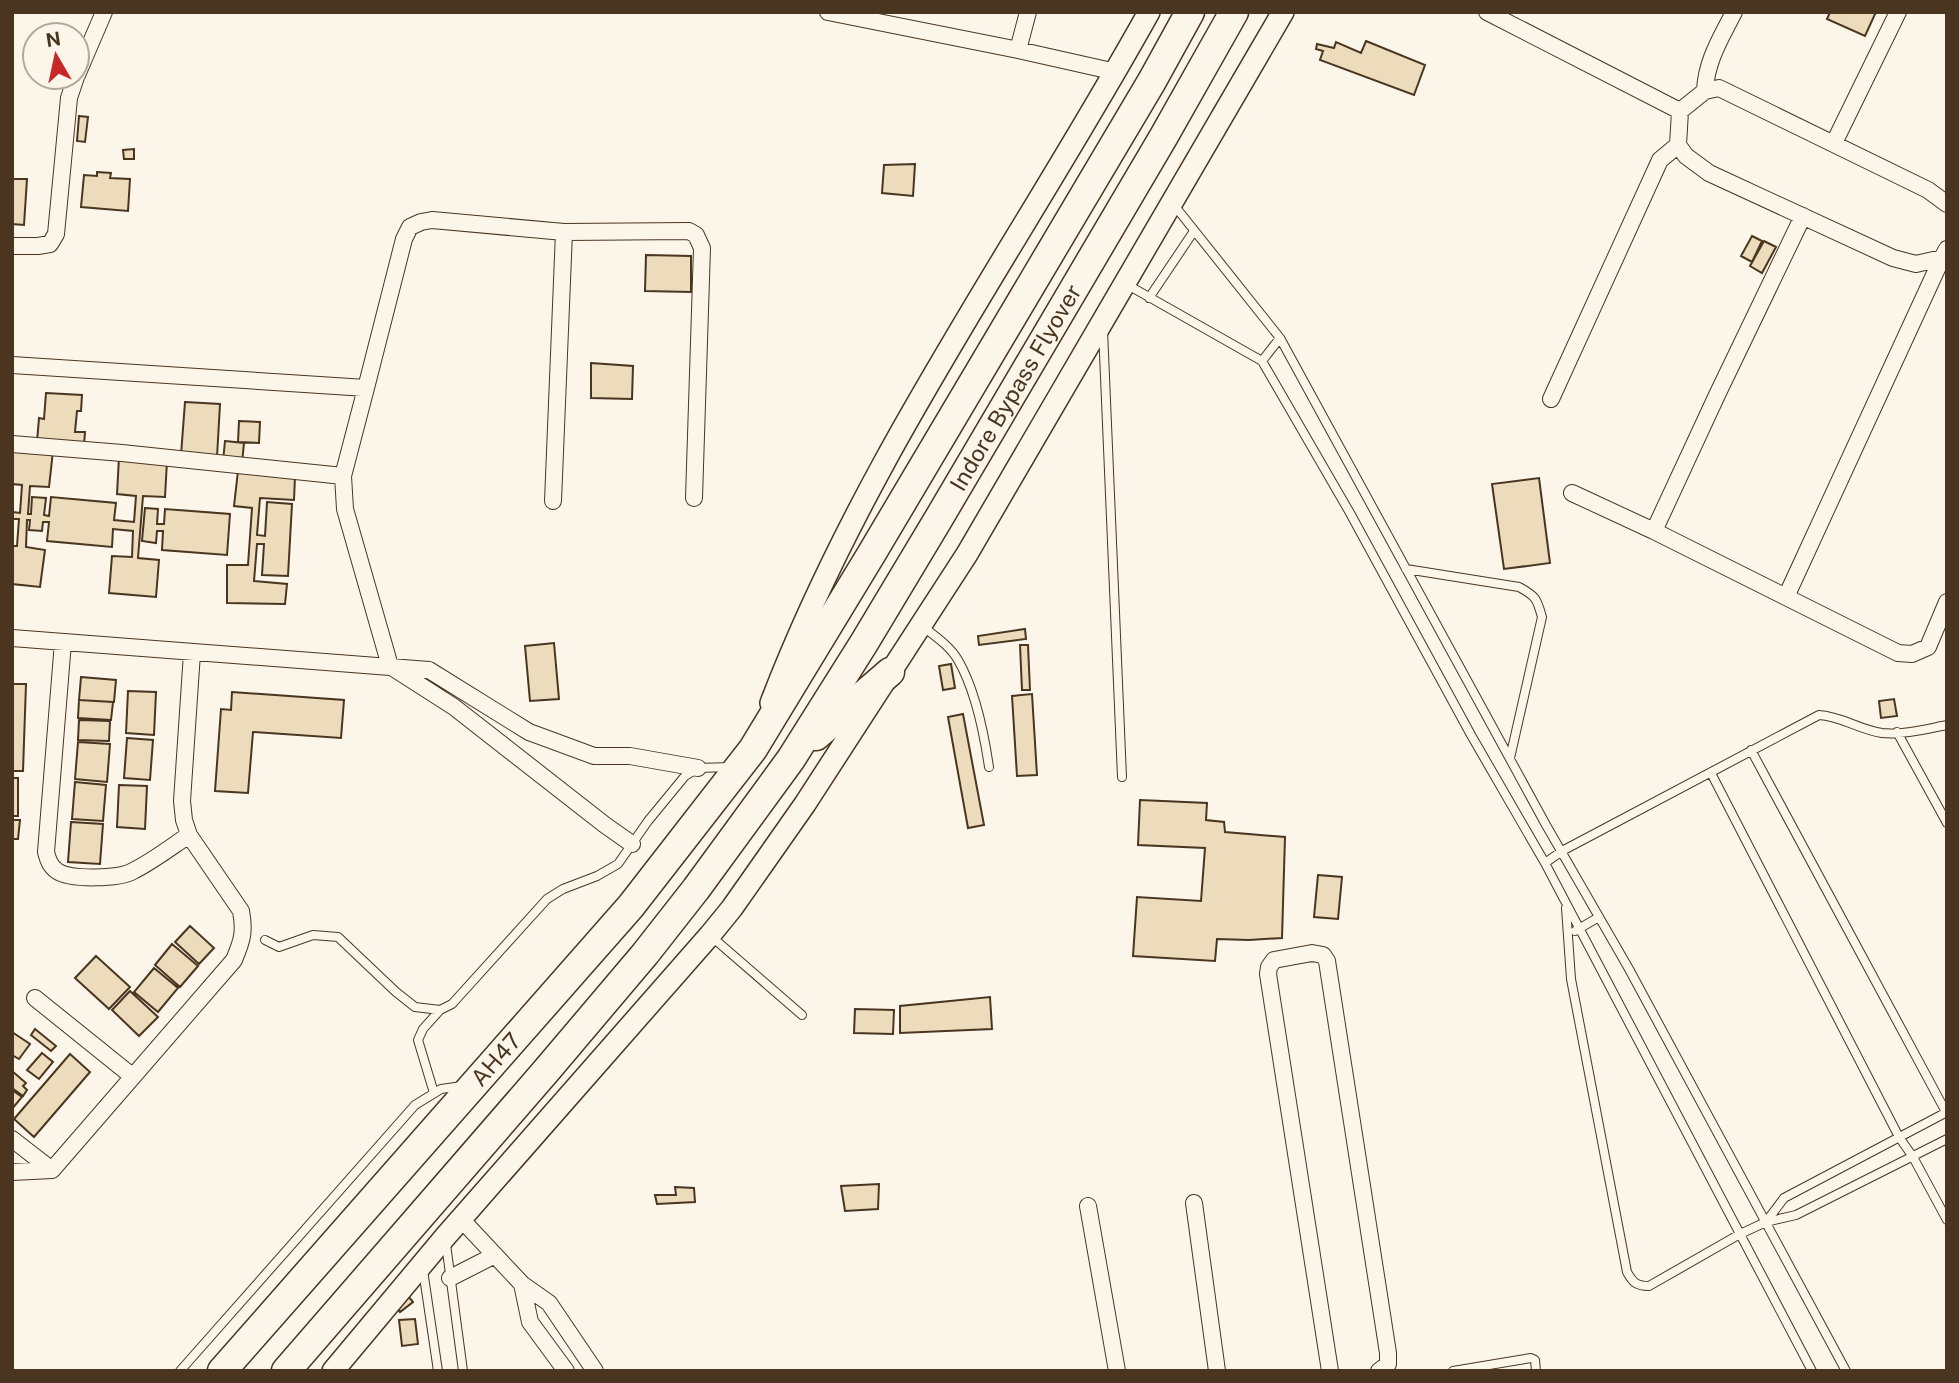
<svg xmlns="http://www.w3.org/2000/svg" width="1959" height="1383" font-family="'Public Sans',sans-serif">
<rect width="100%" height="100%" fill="#fbf6e9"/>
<path fill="#ecdcbc" stroke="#4a3520" stroke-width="2" d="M 1830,12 L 1876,12 L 1865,36 L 1827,19 Z
M 1366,41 L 1425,65 L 1414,95 L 1320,60 L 1323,51 L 1316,49 L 1317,44 L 1334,48 L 1336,42 L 1361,53 Z
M 79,116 L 88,117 L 85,142 L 77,141 Z
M 134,149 L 134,159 L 124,159 L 123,150 Z
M 915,164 L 913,196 L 882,193 L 884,165 Z
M 97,172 L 111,173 L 110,178 L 130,179 L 128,211 L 81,207 L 84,175 L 97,176 Z
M 12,179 L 27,179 L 24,225 L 12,224 Z
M 1752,236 L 1762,241 L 1752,262 L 1741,256 Z
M 1764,241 L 1776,247 L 1762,273 L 1750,266 Z
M 646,255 L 691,256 L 691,292 L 645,291 Z
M 591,363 L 633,366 L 632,399 L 591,398 Z
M 46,393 L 82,395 L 81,411 L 77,411 L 75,432 L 85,432 L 84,445 L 37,442 L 39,418 L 44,419 Z
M 185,402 L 220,404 L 217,457 L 181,455 Z
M 239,421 L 260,422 L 259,443 L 238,442 Z
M 225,441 L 244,443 L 242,463 L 223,461 Z
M 12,447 L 53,451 L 49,487 L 30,486 L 28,514 L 31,514 L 32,497 L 46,498 L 44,515 L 49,516 L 51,497 L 116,503 L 114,520 L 134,522 L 136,496 L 117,494 L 119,457 L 167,461 L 165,497 L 143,496 L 138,558 L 159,560 L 156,597 L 109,593 L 112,556 L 132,557 L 133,531 L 113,529 L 112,547 L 47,541 L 49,522 L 43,522 L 42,531 L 29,530 L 30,520 L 27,520 L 26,547 L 45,550 L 40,587 L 12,584 L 12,546 L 17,546 L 19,519 L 12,519 L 12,512 L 20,513 L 22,485 L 12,484 Z
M 238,471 L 295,476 L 294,500 L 260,498 L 257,535 L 265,536 L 267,502 L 292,504 L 288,576 L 262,575 L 264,544 L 257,544 L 254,581 L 287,584 L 285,604 L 227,603 L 227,565 L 248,565 L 252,508 L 234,506 Z
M 1539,478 L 1550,563 L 1504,569 L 1492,484 Z
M 145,508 L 158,509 L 157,524 L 164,524 L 165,509 L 230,514 L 227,555 L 162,550 L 163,531 L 157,531 L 156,543 L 142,541 Z
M 1025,629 L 1026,639 L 979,645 L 978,636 Z
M 554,643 L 559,699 L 530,701 L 525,646 Z
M 1020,645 L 1028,645 L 1030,690 L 1022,690 Z
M 951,664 L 955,688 L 943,690 L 939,666 Z
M 81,677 L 116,680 L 114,702 L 79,700 Z
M 12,684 L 26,684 L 23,771 L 12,771 Z
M 128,691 L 156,692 L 154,735 L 126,733 Z
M 232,692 L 344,700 L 341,738 L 253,732 L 248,793 L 215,791 L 221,709 L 231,710 Z
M 1032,694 L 1037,775 L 1017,776 L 1012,696 Z
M 1894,699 L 1897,716 L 1881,718 L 1879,701 Z
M 79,700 L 113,702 L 111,720 L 78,718 Z
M 963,714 L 984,825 L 968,828 L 948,717 Z
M 79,720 L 110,721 L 109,741 L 78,740 Z
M 127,738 L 153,740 L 150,780 L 124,778 Z
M 78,742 L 110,744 L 107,782 L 75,779 Z
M 12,778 L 18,778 L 18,816 L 12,816 Z
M 75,782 L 106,785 L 103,821 L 72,819 Z
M 119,785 L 147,786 L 145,829 L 117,827 Z
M 1140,800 L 1207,803 L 1206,820 L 1224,822 L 1225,832 L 1285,837 L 1282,938 L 1249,940 L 1217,939 L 1215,961 L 1133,956 L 1137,897 L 1201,901 L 1205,848 L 1138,845 Z
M 12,820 L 20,820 L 18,839 L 12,839 Z
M 71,822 L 103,824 L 100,864 L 68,862 Z
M 1318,875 L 1342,877 L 1338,919 L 1314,917 Z
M 190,926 L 214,948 L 199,964 L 175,942 Z
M 172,944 L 198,966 L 180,987 L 155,965 Z
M 96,956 L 130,987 L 109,1009 L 75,978 Z
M 154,968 L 178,988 L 158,1012 L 134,992 Z
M 130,991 L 158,1017 L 139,1036 L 112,1010 Z
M 990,997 L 992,1029 L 900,1033 L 900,1006 Z
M 855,1009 L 894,1010 L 893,1034 L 854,1033 Z
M 35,1029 L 56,1046 L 51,1051 L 31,1035 Z
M 12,1032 L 30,1044 L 19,1059 L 12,1055 Z
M 42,1053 L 53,1062 L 39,1079 L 27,1070 Z
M 70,1054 L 90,1072 L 34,1137 L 14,1119 Z
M 12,1071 L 26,1083 L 23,1086 L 27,1090 L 23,1096 L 12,1088 Z
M 12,1090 L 22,1097 L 12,1109 Z
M 879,1184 L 878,1209 L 845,1211 L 841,1186 Z
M 675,1187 L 694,1188 L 695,1202 L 657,1204 L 655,1195 L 676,1195 Z
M 404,1291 L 413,1302 L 400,1312 L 391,1301 Z
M 415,1319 L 418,1344 L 402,1346 L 399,1320 Z"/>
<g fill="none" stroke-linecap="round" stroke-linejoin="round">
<g stroke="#4a3520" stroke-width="10">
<path id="lane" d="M 1174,205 L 1280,338 L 1546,825 L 1629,969 L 1846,1371
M 1126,284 L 1262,361
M 1149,298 L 1194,231
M 1103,330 L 1122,777
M 1280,338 L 1262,361 L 1350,513 L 1471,735 L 1545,863 L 1812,1371
M 1406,569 L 1519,587 C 1536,596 1537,599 1542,617 L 1510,758
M 922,626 C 935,636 950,646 958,660 C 976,691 984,733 989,767
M 1897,732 L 1947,823
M 1751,750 L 1946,1112
M 1711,773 L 1899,1137 L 1913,1157 L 1947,1220
M 1545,863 L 1562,851 L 1819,715 C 1841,716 1860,730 1882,733 C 1904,735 1926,729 1947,725
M 1566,908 L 1571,979 L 1627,1272 C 1633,1283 1637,1286 1649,1286 L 1740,1234 L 1766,1222 L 1796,1215 L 1947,1139
M 1575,931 L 1599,917
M 712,937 L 802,1015
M 265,940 L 279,947 L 313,935 L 338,937 L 396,992 L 415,1007 L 440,1010 L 452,1004 L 547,899 L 563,889 L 597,876 L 618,864 L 648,821 L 685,776 L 698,768 L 731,767
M 434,1093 L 418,1040 L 423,1029 L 440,1010
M 1766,1222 L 1784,1198 L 1947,1112
M 446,1244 L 463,1371
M 423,1270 L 438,1371
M 180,1371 L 415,1105 L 441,1089 L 462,1086
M 1453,1371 L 1531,1358 L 1535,1360 L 1536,1371"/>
</g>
<g stroke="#4a3520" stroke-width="18">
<path id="street" d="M 828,12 L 1018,50 L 1028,12
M 1487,12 L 1680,111
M 1018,50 L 1116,72
M 77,75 L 104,12
M 1705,91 C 1706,61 1721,38 1734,12
M 1834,143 L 1898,12
M 1947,204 L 1928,190 L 1719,88 L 1705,91 L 1680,111 L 1678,145 L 1686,156 L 1709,173 L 1893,258 L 1916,264 L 1942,258 L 1947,249
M 12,246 L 38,246 L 50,244 L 56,234 L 69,98 L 76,77
M 1942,258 L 1786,597 L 1898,653 L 1912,654 L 1928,647 L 1947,602
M 12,365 L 366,388 L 343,476 L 345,509 L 390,666 L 454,707 L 605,825 L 632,844
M 366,388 L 404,239 L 410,227 L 421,222 L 432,220 L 564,232 L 689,231 L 696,235 L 702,248 L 694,498
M 1551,399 L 1660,160 L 1678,145
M 12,444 L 122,453 L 343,476
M 1572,493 L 1654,531 L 1786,597
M 553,501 L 564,232
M 1654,531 L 1717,395 L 1803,216
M 12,638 L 429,670 L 529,732 L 594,756 L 630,756 L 698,768
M 63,642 L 46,852 C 48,860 50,866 57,871 C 70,880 119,879 133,871 C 153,861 171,847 189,835
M 35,998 L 132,1076
M 12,1139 L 52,1170
M 12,1172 L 52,1170 L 234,960 C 242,941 245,932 241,911 L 189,835 L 184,820 L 182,801 L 192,653
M 1194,1203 L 1217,1371
M 1088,1206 L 1117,1371
M 461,1219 L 522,1284 L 549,1303 L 595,1371
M 450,1278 L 495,1255
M 522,1284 L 530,1322 L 566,1371
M 1330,1371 L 1268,974 L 1269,967 L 1274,960 L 1312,953 L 1323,955 L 1327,961 L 1388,1353 L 1388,1364 L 1379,1371"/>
</g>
<g stroke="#4a3520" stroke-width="24">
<path id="secondary" d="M 771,703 C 865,457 1022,241 1149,12
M 333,1371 L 445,1237 L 710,935 L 732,908 L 805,804 L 967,554 L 1283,12"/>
</g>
<g stroke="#4a3520" stroke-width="31">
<g id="highway">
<path d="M 816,736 L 890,672"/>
<path id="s1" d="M 222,1371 L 631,906 L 753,749 L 872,553 L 1152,81 L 1190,12"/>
<path id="s2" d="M 286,1371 L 546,1071 L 645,954 L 696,889 L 791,759 L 864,643 L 939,518 L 1164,136 L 1234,12"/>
</g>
</g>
<use href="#lane" stroke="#fbf6e9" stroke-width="8"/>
<use href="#street" stroke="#fbf6e9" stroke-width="16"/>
<use href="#secondary" stroke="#fbf6e9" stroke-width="21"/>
<use href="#highway" stroke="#fbf6e9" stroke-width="28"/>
</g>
<g text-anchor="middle" stroke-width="5" stroke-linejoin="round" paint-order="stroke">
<g font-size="23" fill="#4a3520" stroke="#fbf6e9">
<text dy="8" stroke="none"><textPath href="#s2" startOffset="1228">Indore Bypass Flyover</textPath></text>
<text dy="8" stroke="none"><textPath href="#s1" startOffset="415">AH47</textPath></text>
</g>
</g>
<rect width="1959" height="1383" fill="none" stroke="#4a3520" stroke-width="28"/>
<g transform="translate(56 56) rotate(351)"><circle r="33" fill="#fbf6e9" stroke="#b4a999" stroke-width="2"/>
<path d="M0-5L12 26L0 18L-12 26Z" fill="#c62828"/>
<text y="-10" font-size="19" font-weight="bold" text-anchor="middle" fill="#4a3520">N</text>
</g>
</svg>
